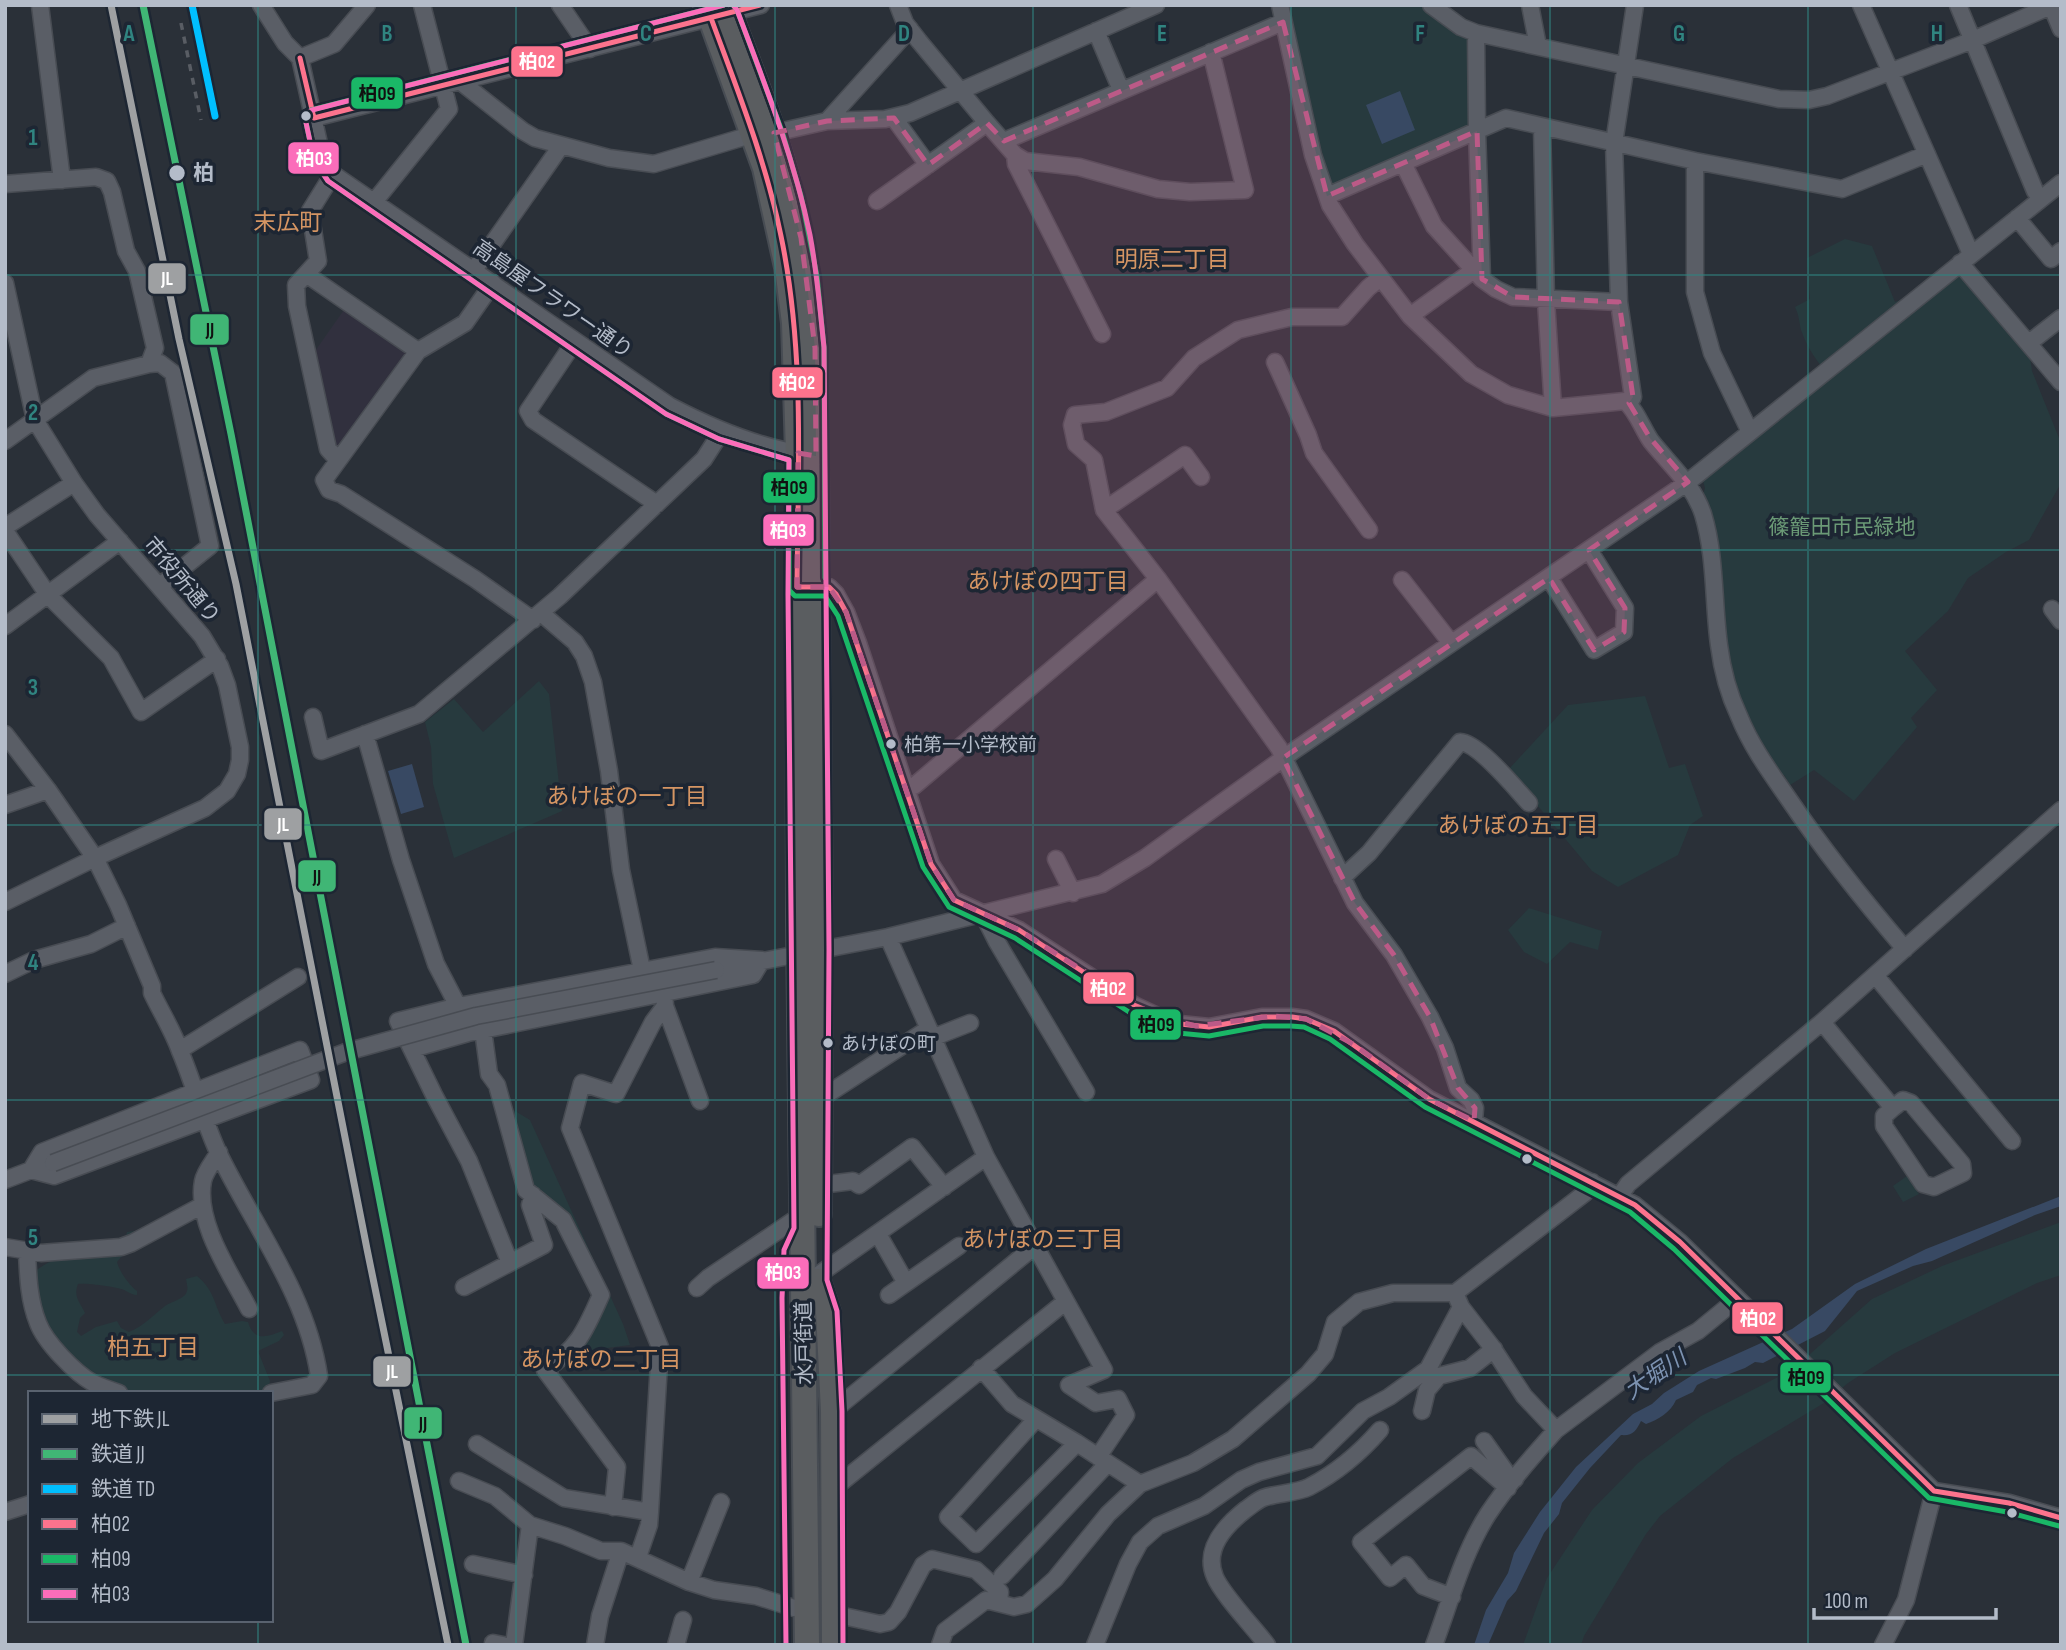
<svg xmlns="http://www.w3.org/2000/svg" width="2066" height="1650" font-family="'Sofia Sans Condensed','Noto Sans JP',sans-serif">
<rect width="100%" height="100%" fill="#2a3038"/>
<path fill="#31303e" d="M 346,307 L 412,351 L 339,452 L 334,451 L 313,354 Z"/>
<path fill="#273a3e" d="M 1422,5 L 1440,23 L 1469,38 L 1473,126 L 1337,187 L 1333,185 L 1322,152 L 1289,6 Z
M 1845,239 L 1872,246 L 1895,302 L 1963,275 L 2029,350 L 2032,371 L 2061,443 L 2061,483 L 2029,540 L 2006,552 L 1968,578 L 1948,611 L 1905,651 L 1937,690 L 1911,718 L 1917,727 L 1854,801 L 1814,770 L 1790,785 L 1784,775 L 1779,776 L 1742,704 L 1722,641 L 1723,582 L 1702,499 L 1705,488 L 1703,481 L 1830,375 C 1818,365 1806,345 1801,330 C 1799,321 1799,315 1795,307 L 1810,299 L 1807,258 Z
M 539,681 L 549,694 L 562,811 L 454,858 L 433,784 L 431,747 L 425,722 L 454,699 L 483,732 Z
M 1645,696 L 1669,768 L 1685,764 L 1703,816 L 1690,825 L 1678,855 L 1618,887 L 1592,871 L 1508,770 L 1568,705 Z
M 1529,908 L 1602,931 L 1598,950 L 1570,942 L 1547,964 L 1524,952 L 1508,930 Z
M 510,1108 L 530,1120 L 623,1324 L 630,1345 L 577,1352 L 607,1299 L 531,1186 Z
M 1907,1176 L 1919,1194 L 1903,1202 L 1893,1186 Z
M 2061,1222 L 2061,1275 L 2037,1283 L 1895,1353 L 1848,1383 L 1824,1403 L 1733,1458 L 1660,1516 L 1646,1534 L 1584,1636 L 1581,1645 L 1523,1645 L 1547,1578 L 1592,1510 L 1638,1463 L 1701,1416 L 1792,1370 L 1872,1299 L 1942,1266 Z
M 135,1231 L 141,1233 L 117,1262 C 119,1271 129,1285 137,1291 L 137,1295 C 133,1295 130,1293 126,1291 C 120,1287 86,1283 78,1284 C 73,1297 80,1302 85,1313 L 80,1318 L 77,1332 L 81,1336 L 96,1327 L 117,1321 L 121,1328 L 129,1332 C 144,1326 152,1316 165,1306 C 171,1302 180,1300 185,1295 C 189,1290 187,1285 186,1279 L 197,1276 C 216,1292 213,1304 225,1324 L 242,1321 L 248,1322 C 254,1342 267,1337 282,1331 L 284,1335 L 279,1341 L 258,1351 L 270,1381 L 268,1390 L 258,1393 L 128,1393 C 99,1383 56,1351 44,1322 C 38,1307 37,1288 33,1273 C 57,1252 96,1248 125,1240 L 127,1232 Z"/>
<path fill="#384963" d="M 1400,91 L 1415,130 L 1382,144 L 1366,105 Z
M 412,764 L 424,807 L 401,814 L 388,771 Z
M 2061,1196 L 2061,1206 L 2035,1215 L 1932,1261 L 1913,1266 L 1857,1291 L 1825,1331 L 1763,1363 L 1755,1362 L 1745,1368 L 1716,1379 L 1711,1378 L 1697,1385 L 1693,1392 L 1676,1400 C 1671,1412 1658,1420 1646,1424 L 1641,1421 C 1636,1431 1633,1436 1621,1435 L 1590,1468 L 1562,1503 L 1559,1514 L 1544,1533 L 1516,1591 L 1507,1601 L 1488,1645 L 1474,1645 L 1486,1610 L 1508,1573 L 1514,1553 L 1540,1512 L 1576,1467 L 1633,1414 L 1652,1404 L 1664,1393 L 1699,1371 L 1792,1329 L 1855,1284 L 1926,1249 Z"/>
<g fill="none" stroke-linecap="round" stroke-linejoin="round">
<g stroke="#484c53" stroke-width="19">
<path id="minor" d="M 40,5 L 62,180
M 261,5 L 285,43 L 300,58 L 322,157 L 333,174 L 670,406 C 712,428 757,447 804,454
M 560,5 L 590,49
M 898,5 L 905,23 L 919,41 L 987,123 L 1015,155 L 1025,161 L 1079,167 L 1158,189 L 1190,192 L 1245,190 L 1211,52
M 1280,5 L 1313,155 L 1330,205 L 1355,244 L 1410,316 L 1471,374 L 1508,395 L 1553,408 L 1625,401 C 1637,411 1642,428 1651,441 C 1670,465 1693,484 1703,514 C 1716,557 1713,601 1719,645 C 1722,669 1729,695 1739,716 C 1751,746 1770,772 1788,798 C 1824,851 1863,900 1905,949
M 1431,5 L 1461,27 L 1476,33 L 1779,99 L 1809,100 L 1827,96 L 1973,40 L 2053,5
M 1530,5 L 1538,46
M 1861,5 L 1971,254
M 1958,5 L 2035,191 L 2041,199
M 2051,5 L 2061,29
M 1096,31 L 1121,90
M 1476,33 L 1477,131 L 1482,279
M 300,58 L 334,44 L 367,5
M 461,82 L 523,131 L 535,138 L 609,158 L 654,164 L 754,134
M 314,118 L 761,5
M 894,118 L 928,165
M 827,121 L 910,29
M 1542,127 L 1546,301 L 1553,408
M 774,133 L 827,121 L 885,119 L 910,113 L 1156,5
M 1004,141 L 1283,22
M 1015,155 L 1016,164 L 1102,334
M 1695,161 L 1842,189 L 1927,154
M 1403,163 L 1434,226 L 1482,279 L 1496,289 L 1513,297 L 1619,302
M 333,174 L 310,211 L 318,261 L 296,285 L 297,306 L 328,449 L 338,460
M 5,184 L 96,177 L 107,181 L 112,192 L 126,251 L 137,271 L 155,348 L 149,364 L 93,378 L 5,441
M 1327,196 L 1506,118 L 1695,161 L 1695,292 L 1712,353 L 1750,432
M 877,201 L 987,123
M 374,202 L 449,109 L 422,5
M 2017,218 L 2051,259 L 2061,251
M 1960,263 L 2061,382
M 474,270 L 561,146
M 306,274 L 418,351
M 1380,278 L 1368,288 L 1342,317 L 1292,317 L 1238,330 L 1194,358 L 1167,388 L 1106,412 L 1075,415 L 1072,425 L 1076,444 L 1094,460 L 1104,510 L 1158,579 L 1279,748 L 1355,903 L 1394,955 L 1430,1017 L 1445,1048 L 1458,1088 L 1471,1100 L 1475,1108 L 1474,1121
M 5,283 L 35,420 L 74,483 L 97,515 L 202,636 L 220,666 L 227,685 L 240,747 L 240,760 L 237,774 L 227,791 L 205,808 L 95,858 L 5,902
M 493,283 L 465,323 L 418,351 L 324,480 L 329,490 L 341,494 L 475,579 L 533,620
M 1410,316 L 1474,270
M 575,341 L 528,411 L 533,420 L 657,504
M 2029,343 L 2061,318
M 1275,362 L 1308,435 L 1314,453 L 1369,530
M 149,364 L 160,363 L 173,373 L 210,546 L 160,586
M 1629,404 L 1633,397 L 1619,302 L 1614,143 L 1635,5
M 1104,510 L 1185,455 L 1201,477
M 5,527 L 74,483
M 5,531 L 48,595 L 111,658 L 141,712 L 217,659
M 1549,578 L 1594,650 L 1624,632 L 1625,608 L 1589,550
M 1402,580 L 1451,643
M 810,587 L 829,587 L 836,594 L 846,612 L 858,643 L 931,864 L 954,900 L 1019,930 L 1134,1005 L 1166,1020 L 1180,1024 L 1209,1027 L 1262,1017 L 1292,1017 L 1306,1019 L 1334,1031 L 1429,1099 L 1635,1205 L 1680,1242 L 1934,1491 L 2009,1503 L 2061,1518
M 2052,609 L 2061,621
M 541,613 L 575,642 L 584,656 L 593,682 L 609,771 L 621,870 L 642,970
M 5,626 L 120,541
M 313,717 L 321,751 L 419,714 L 560,596 L 704,459 L 722,431
M 5,734 L 48,790 L 95,858 L 118,905 L 152,986 L 152,993 C 161,1012 173,1031 180,1051 C 194,1084 203,1119 218,1152 C 253,1225 307,1294 319,1376 L 312,1385 L 271,1393
M 365,734 L 401,860 L 436,964 L 462,1014
M 906,787 L 914,786 L 1158,579
M 5,805 L 48,790
M 1056,859 L 1073,893
M 1342,878 L 1369,853 L 1460,742 C 1479,743 1515,788 1529,803
M 983,914 L 997,942 L 1086,1092
M 888,937 L 986,1157 L 1104,1370 L 1069,1385 L 1096,1403 L 1118,1399 L 1126,1415 L 1098,1457
M 716,970 L 888,937 L 1102,884 L 1145,858 L 1292,752 L 1688,482 L 2061,183
M 5,974 L 34,960 L 91,944 L 127,926
M 1875,975 L 2012,1141
M 665,1006 L 700,1101
M 1822,1022 L 1893,1108 L 1903,1100 L 1911,1103 L 1962,1164 L 1963,1173 L 1934,1187 L 1923,1184 L 1884,1126 L 1884,1116 L 1893,1108
M 483,1030 L 489,1074 L 497,1085 L 526,1190 L 563,1220 L 601,1295 C 585,1331 579,1347 545,1370 L 617,1467 L 613,1507
M 932,1038 L 970,1023
M 412,1049 L 468,1033 L 753,975 L 762,960 L 715,957 L 459,1006 L 398,1021 L 434,1095 L 469,1161 L 510,1263
M 180,1050 L 298,977
M 300,1050 L 311,1080 L 54,1176 L 31,1170 L 42,1152 Z
M 820,1099 L 928,1029
M 219,1152 C 214,1161 205,1171 203,1181 C 195,1222 231,1274 249,1309
M 5,1180 L 39,1167
M 820,1185 L 853,1181 L 859,1185 L 912,1147 L 944,1187
M 1619,1197 L 1628,1184 L 1822,1022 L 2061,810
M 878,1234 L 906,1283
M 5,1247 L 41,1253 L 121,1247 L 132,1243 L 201,1206
M 27,1252 C 28,1276 29,1301 38,1323 C 45,1342 75,1373 93,1383 C 101,1387 110,1390 119,1393
M 818,1275 L 986,1157
M 464,1287 L 544,1245 L 530,1205 L 533,1195
M 697,1288 L 708,1278 L 803,1214
M 889,1295 L 959,1246
M 1461,1307 L 1492,1347 L 1524,1396 L 1556,1430 L 1660,1352 L 1698,1331 L 1737,1299
M 981,1368 L 1012,1404 L 1077,1443 L 1140,1484
M 833,1411 L 1035,1246
M 1422,1411 L 1427,1390 L 1439,1376 L 1470,1368 L 1494,1349
M 1036,1419 L 948,1517 L 976,1544 L 1077,1443
M 1484,1441 L 1508,1475 L 1515,1479
M 477,1444 L 564,1498 L 650,1512
M 459,1481 L 495,1496 L 530,1525 L 565,1536 L 601,1551 L 621,1551 L 689,1582 L 714,1590 L 756,1596 L 794,1608
M 833,1489 L 1065,1302
M 5,1512 L 30,1504
M 638,1557 L 649,1525 L 650,1512 L 660,1347 L 570,1128 L 582,1083 L 616,1094 L 653,1022 L 665,1006 L 664,993
M 473,1564 L 524,1575
M 1002,1576 L 1108,1463
M 689,1582 L 721,1502
M 1452,1597 L 1423,1586 L 1406,1565 L 1390,1578 L 1361,1542 L 1471,1456 L 1508,1488
M 834,1614 L 880,1624 L 889,1622 L 898,1612 L 923,1565 L 932,1559 L 976,1570 L 1000,1592 L 999,1603
M 493,1643 L 503,1645
M 514,1645 L 530,1525
M 595,1645 L 600,1616 L 621,1551
M 676,1645 L 683,1620
M 940,1645 L 945,1631 L 986,1600 L 1014,1607 L 1027,1604 L 1055,1579 L 1108,1514 L 1140,1484 L 1193,1463 L 1233,1439 L 1308,1374 L 1325,1354 L 1335,1322 L 1359,1302 L 1393,1293 L 1455,1293 L 1585,1193 L 1592,1182
M 1095,1645 L 1128,1564 L 1140,1542 L 1158,1526 L 1204,1506 L 1241,1480 L 1259,1472 L 1317,1456 L 1363,1411 L 1389,1397 L 1428,1369 L 1461,1307 L 1455,1293
M 1267,1645 C 1255,1629 1222,1594 1215,1577 C 1203,1549 1225,1526 1245,1510 C 1251,1506 1256,1501 1263,1498 C 1277,1493 1297,1493 1309,1487 C 1336,1473 1360,1453 1380,1430
M 1434,1645 C 1450,1602 1463,1553 1488,1514 C 1508,1484 1532,1457 1556,1430
M 1883,1645 L 1906,1600 L 1934,1491"/>
</g>
<g stroke="#474c53" stroke-width="28">
<path id="highway" d="M 706,5 L 765,168 L 787,267 L 794,323 L 798,453 L 799,926 L 807,1645
M 726,5 C 750,69 776,133 792,199 C 804,248 810,298 815,348 L 820,926 L 819,1214
M 818,1281 L 828,1312 L 833,1411 L 834,1645"/>
</g>
<use href="#minor" stroke="#5a5e66" stroke-width="16"/>
<use href="#highway" stroke="#5a5d60" stroke-width="24"/>
<path stroke="#595d64" stroke-width="3.5" stroke-dasharray="7 7" stroke-linecap="butt" d="M 181,23 L 201,120"/>
<g stroke="#484c53" stroke-width="19" stroke-linecap="butt">
<path id="minor-bridge" d="M 53,1163 L 346,1052 L 476,1016 L 716,970"/>
</g>
<use href="#minor-bridge" stroke="#5a5e66" stroke-width="16"/>
<g stroke="#1d2633" stroke-width="10">
<path id="bus-1" d="M 711,18 C 737,89 766,161 781,236 C 805,351 798,470 797,587 L 829,587 L 836,594 L 846,612 L 931,864 L 954,900 L 1019,930 L 1134,1005 L 1180,1024 L 1209,1027 L 1262,1017 L 1292,1017 L 1306,1019 L 1334,1031 L 1429,1099 L 1635,1205 L 1680,1242 L 1934,1491 L 2009,1503 L 2061,1518
M 300,58 L 314,118
M 314,118 L 760,5"/>
</g>
<g stroke="#1d2633" stroke-width="10">
<path id="bus-2" d="M 724,5 L 311,110 L 305,118 L 314,160 L 328,181 L 666,414 L 719,439 L 789,460 L 789,590 L 795,596 L 825,596 L 838,616 L 923,867 L 949,907 L 1015,938 L 1129,1012 L 1163,1028 L 1178,1033 L 1209,1036 L 1263,1026 L 1291,1026 L 1304,1027 L 1330,1039 L 1425,1107 L 1630,1212 L 1674,1249 L 1929,1498 L 2007,1512 L 2059,1526
M 733,5 L 737,10 L 782,131 L 801,196 L 817,276 L 824,348 L 825,578"/>
</g>
<g stroke="#1d2633" stroke-width="10">
<path id="bus-3" d="M 724,5 L 312,110 L 307,113 L 305,118 L 314,160 L 328,181 L 666,414 L 719,439 L 789,460 L 788,594 L 794,1228 L 784,1250 L 782,1298 L 786,1645
M 733,5 L 737,10 C 765,84 794,158 810,235 C 817,272 820,310 824,347 L 829,950 L 827,1280 L 837,1311 L 842,1411 L 843,1645"/>
</g>
<use href="#bus-1" stroke="#fc738d" stroke-width="5"/>
<use href="#bus-2" stroke="#1ab867" stroke-width="5"/>
<use href="#bus-3" stroke="#fb6dba" stroke-width="5"/>
<g stroke="#1d2633" stroke-width="12">
<path id="rail-1" d="M 143,5 L 231,434 L 466,1645"/>
</g>
<g stroke="#1d2633" stroke-width="12">
<path id="rail-2" d="M 192,5 L 215,116"/>
</g>
<use href="#rail-1" stroke="#40b675" stroke-width="7"/>
<use href="#rail-2" stroke="#00bfff" stroke-width="7"/>
<g stroke="#1d2633" stroke-width="12">
<path id="metro-1" d="M 111,5 L 179,339 L 236,584 L 367,1249 L 448,1645"/>
</g>
<use href="#metro-1" stroke="#9ea0a2" stroke-width="7"/>
</g>
<path fill="#bc5a87" fill-opacity="0.2" stroke="#bc5a87" stroke-width="5" stroke-dasharray="14 9" stroke-linejoin="round" d="M 1283,22 L 1327,196 L 1477,131 L 1482,279 L 1513,297 L 1619,302 L 1633,397 L 1629,403 L 1650,438 L 1688,482 L 1589,550 L 1625,608 L 1624,632 L 1594,650 L 1549,578 L 1283,758 L 1355,903 L 1394,955 L 1430,1017 L 1458,1088 L 1475,1108 L 1474,1121 L 1429,1099 L 1353,1044 L 1306,1019 L 1274,1016 L 1196,1026 L 1153,1015 L 1019,930 L 954,900 L 931,864 L 846,612 L 829,587 L 797,587 L 798,453 L 816,456 L 815,348 L 801,238 L 774,133 L 827,121 L 894,118 L 928,165 L 987,123 L 1004,141 Z"/>
<path fill="none" stroke="#308480" stroke-width="2" stroke-opacity="0.55" d="M 258,5 L 258,1393M 516,5 L 516,1645M 775,5 L 775,1645M 1033,5 L 1033,1645M 1291,5 L 1291,1645M 1550,5 L 1550,1645M 1808,5 L 1808,1645M 5,275 L 2061,275M 5,550 L 2061,550M 5,825 L 2061,825M 5,1100 L 2061,1100M 5,1375 L 2061,1375M 258,1620 L 258,1645"/>
<g fill="#b4bcc9" stroke="#1d2633" stroke-width="2.5">
<circle cx="306" cy="116" r="6"/>
<circle cx="177" cy="173" r="9"/>
<circle cx="891" cy="744" r="6"/>
<circle cx="828" cy="1043" r="6"/>
<circle cx="1527" cy="1159" r="6"/>
<circle cx="2012" cy="1513" r="6"/>
</g>
<g text-anchor="middle" stroke-width="7" stroke-linejoin="round" paint-order="stroke">
<g font-size="19" fill="#b4bcc9" stroke="#1d2633" text-anchor="start">
<text x="904" y="751">柏第一小学校前</text>
<text x="841" y="1050">あけぼの町</text>
</g>
<g font-size="21" font-weight="bold" fill="#b4bcc9" stroke="#1d2633" text-anchor="start">
<text x="193" y="180">柏</text>
</g>
<g font-size="21" fill="#b4bcc9" stroke="#1d2633">
<text transform="translate(553 299) rotate(35)" y="7">高島屋フラワー通り</text>
<text transform="translate(182 580) rotate(50)" y="7">市役所通り</text>
<text transform="translate(804 1343) rotate(-91)" y="7">水戸街道</text>
</g>
<g font-size="21" fill="#6b9a76" stroke="#1d2633">
<text x="1842" y="534">篠籠田市民緑地</text>
</g>
<g font-size="23" fill="#d59563" stroke="#1d2633">
<text x="288" y="230">末広町</text>
<text x="1172" y="267">明原二丁目</text>
<text x="1048" y="589">あけぼの四丁目</text>
<text x="627" y="804">あけぼの一丁目</text>
<text x="1518" y="833">あけぼの五丁目</text>
<text x="1043" y="1247">あけぼの三丁目</text>
<text x="153" y="1355">柏五丁目</text>
<text x="601" y="1367">あけぼの二丁目</text>
</g>
<g font-size="23" font-style="italic" fill="#7c92b1" stroke="#1d2633">
<text transform="translate(1655 1374) rotate(-34)" y="8">大堀川</text>
</g>
</g>
<g font-size="23" text-anchor="middle" font-weight="bold" fill="#308480" stroke="#1d2633" stroke-width="7" stroke-linejoin="round" paint-order="stroke">
<text x="129" y="41">A</text>
<text x="387" y="41">B</text>
<text x="646" y="41">C</text>
<text x="904" y="41">D</text>
<text x="1162" y="41">E</text>
<text x="1420" y="41">F</text>
<text x="1679" y="41">G</text>
<text x="1937" y="41">H</text>
<text x="33" y="145">1</text>
<text x="33" y="420">2</text>
<text x="33" y="695">3</text>
<text x="33" y="970">4</text>
<text x="33" y="1245">5</text>
</g>
<g stroke="#1d2633" stroke-width="2.5">
<rect x="510" y="45" width="54" height="33" rx="7" fill="#fc738d"/>
<rect x="350" y="76" width="54" height="34" rx="7" fill="#1ab867"/>
<rect x="287" y="141" width="53" height="34" rx="7" fill="#fb6dba"/>
<rect x="147" y="262" width="40" height="33" rx="7" fill="#9ea0a2"/>
<rect x="189" y="313" width="41" height="33" rx="7" fill="#40b675"/>
<rect x="771" y="366" width="53" height="33" rx="7" fill="#fc738d"/>
<rect x="762" y="471" width="54" height="33" rx="7" fill="#1ab867"/>
<rect x="762" y="513" width="53" height="34" rx="7" fill="#fb6dba"/>
<rect x="263" y="807" width="40" height="34" rx="7" fill="#9ea0a2"/>
<rect x="297" y="859" width="40" height="34" rx="7" fill="#40b675"/>
<rect x="1082" y="971" width="53" height="34" rx="7" fill="#fc738d"/>
<rect x="1129" y="1008" width="53" height="33" rx="7" fill="#1ab867"/>
<rect x="756" y="1256" width="54" height="34" rx="7" fill="#fb6dba"/>
<rect x="1731" y="1301" width="53" height="34" rx="7" fill="#fc738d"/>
<rect x="372" y="1355" width="40" height="33" rx="7" fill="#9ea0a2"/>
<rect x="1779" y="1361" width="53" height="33" rx="7" fill="#1ab867"/>
<rect x="403" y="1406" width="40" height="34" rx="7" fill="#40b675"/>
</g>
<g font-size="19" text-anchor="middle" font-weight="bold" fill="#fff">
<text x="537" y="68">柏02</text>
<text x="314" y="165">柏03</text>
<text x="167" y="285">JL</text>
<text x="797" y="389">柏02</text>
<text x="788" y="537">柏03</text>
<text x="283" y="831">JL</text>
<text x="1108" y="995">柏02</text>
<text x="783" y="1279">柏03</text>
<text x="1758" y="1325">柏02</text>
<text x="392" y="1378">JL</text>
</g>
<g font-size="19" text-anchor="middle" font-weight="bold" fill="#111">
<text x="377" y="100">柏09</text>
<text x="210" y="336">JJ</text>
<text x="789" y="494">柏09</text>
<text x="317" y="883">JJ</text>
<text x="1156" y="1031">柏09</text>
<text x="1806" y="1384">柏09</text>
<text x="423" y="1430">JJ</text>
</g>
<rect width="2066" height="1650" fill="none" stroke="#b4bcc9" stroke-width="14"/>
<rect x="28" y="1391" width="245" height="231" fill="#1d2633" stroke="#59626f" stroke-width="2"/>
<rect x="42" y="1414" width="35" height="10" fill="#9ea0a2" stroke="#59626f" stroke-width="2"/>
<text x="91" y="1426" font-size="21" fill="#b4bcc9">地下鉄 JL</text>
<rect x="42" y="1449" width="35" height="10" fill="#40b675" stroke="#59626f" stroke-width="2"/>
<text x="91" y="1461" font-size="21" fill="#b4bcc9">鉄道 JJ</text>
<rect x="42" y="1484" width="35" height="10" fill="#00bfff" stroke="#59626f" stroke-width="2"/>
<text x="91" y="1496" font-size="21" fill="#b4bcc9">鉄道 TD</text>
<rect x="42" y="1519" width="35" height="10" fill="#fc738d" stroke="#59626f" stroke-width="2"/>
<text x="91" y="1531" font-size="21" fill="#b4bcc9">柏02</text>
<rect x="42" y="1554" width="35" height="10" fill="#1ab867" stroke="#59626f" stroke-width="2"/>
<text x="91" y="1566" font-size="21" fill="#b4bcc9">柏09</text>
<rect x="42" y="1589" width="35" height="10" fill="#fb6dba" stroke="#59626f" stroke-width="2"/>
<text x="91" y="1601" font-size="21" fill="#b4bcc9">柏03</text>
<path d="M1814 1608v10h182v-10" fill="none" stroke="#b4bcc9" stroke-width="3.5"/>
<text x="1825" y="1608" font-size="21" fill="#b4bcc9" stroke="#1d2633" stroke-width="5" paint-order="stroke">100 m</text>
</svg>
